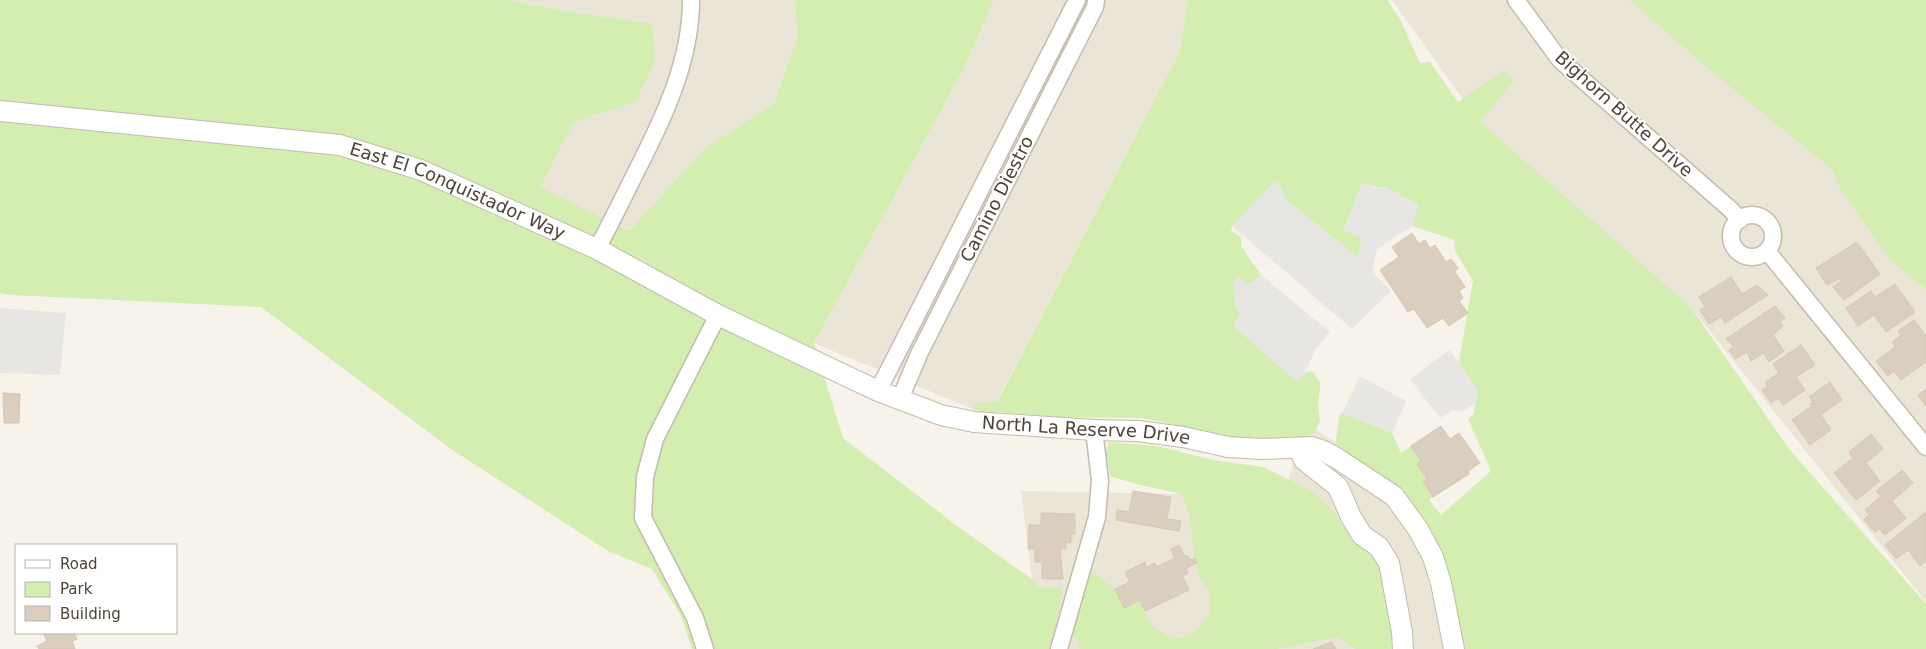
<svg xmlns="http://www.w3.org/2000/svg" width="1926" height="649" font-family="'DejaVu Sans',sans-serif">
<rect width="100%" height="100%" fill="#f7f3eb"/>
<path fill="#ebe5d8" d="M 508,0 L 795,0 L 797,38 L 774,103 L 705,148 L 629,231 L 539,187 L 574,122 L 634,103 L 569,12 Z
M 994,0 L 1188,0 L 1180,51 L 989,416 L 814,343 L 963,70 Z
M 1392,0 L 1926,0 L 1926,602 L 1690,306 L 1479,122 Z
M 1304,422 L 1410,490 L 1487,649 L 1045,649 L 1050,602 L 1032,579 L 1021,491 L 1284,496 Z"/>
<path fill="#d3eeb0" d="M 0,0 L 508,0 L 569,12 L 652,24 L 655,63 L 634,103 L 574,122 L 540,187 L 629,231 L 705,148 L 774,103 L 797,38 L 795,0 L 994,0 L 963,70 L 814,343 L 843,438 L 961,529 L 1032,579 L 1040,589 L 1062,587 L 1060,609 L 1049,649 L 692,649 L 680,614 L 652,569 L 608,551 L 451,449 L 261,307 L 12,295 L 0,293 Z
M 1188,0 L 1387,0 L 1400,19 L 1420,63 L 1430,62 L 1458,102 L 1504,70 L 1514,80 L 1480,122 L 1690,306 L 1789,449 L 1926,604 L 1926,649 L 1459,649 L 1435,549 L 1335,447 L 1339,417 L 1342,413 L 1392,433 L 1401,453 L 1411,446 L 1421,461 L 1417,464 L 1427,479 L 1423,482 L 1433,497 L 1429,500 L 1441,515 L 1491,471 L 1468,419 L 1474,414 L 1477,390 L 1459,362 L 1473,281 L 1454,249 L 1455,240 L 1412,226 L 1418,204 L 1380,188 L 1362,183 L 1344,230 L 1362,237 L 1358,258 L 1284,198 L 1282,188 L 1275,182 L 1232,226 L 1231,231 L 1241,237 L 1241,246 L 1261,275 L 1253,282 L 1248,284 L 1235,304 L 1241,314 L 1297,381 C 1302,376 1305,370 1313,372 L 1320,382 L 1320,389 L 1318,405 L 1320,421 L 1315,432 L 1304,437 L 1237,439 L 1143,418 L 1057,417 L 974,410 L 975,403 L 997,402 L 1180,51 Z
M 1630,0 L 1926,0 L 1926,289 L 1892,262 L 1839,187 L 1834,171 L 1699,61 Z
M 1109,442 L 1157,446 L 1213,460 L 1263,467 L 1312,491 L 1336,515 L 1353,542 L 1368,553 L 1379,566 L 1385,583 L 1396,649 L 1356,649 L 1336,637 L 1276,649 L 1080,649 L 1072,630 L 1089,570 L 1115,589 L 1124,608 L 1139,600 C 1149,625 1151,626 1174,639 L 1194,633 L 1209,615 L 1210,592 L 1199,576 L 1195,558 L 1189,513 L 1181,494 L 1136,484 L 1110,476 L 1106,451 Z"/>
<path fill="#e8e6e2" d="M 1275,181 L 1282,188 L 1284,198 L 1358,258 L 1362,237 L 1344,231 L 1362,183 L 1379,189 L 1382,186 L 1385,187 L 1401,194 L 1400,197 L 1419,204 L 1412,226 L 1377,249 L 1372,272 L 1391,291 L 1352,329 L 1232,226 Z
M 1261,275 L 1330,332 L 1316,349 L 1304,373 L 1297,382 L 1233,326 L 1240,314 L 1235,304 L 1233,283 L 1238,276 L 1248,284 L 1253,282 Z
M 0,308 L 66,313 L 60,375 L 0,373 Z
M 1449,350 L 1459,362 L 1477,390 L 1476,403 L 1463,411 L 1452,410 L 1440,418 L 1410,379 Z
M 1360,376 L 1406,401 L 1392,433 L 1342,413 Z"/>
<path fill="#dacfbf" stroke="#d5c7b1" d="M 1412,233 L 1419,244 L 1425,240 L 1430,248 L 1435,245 L 1446,262 L 1451,259 L 1458,268 L 1455,272 L 1465,287 L 1459,291 L 1463,298 L 1459,301 L 1468,313 L 1449,326 L 1443,318 L 1427,328 L 1414,309 L 1408,312 L 1380,270 L 1399,257 L 1392,247 Z
M 1857,242 L 1880,274 L 1844,300 L 1833,287 L 1841,281 L 1839,279 L 1827,285 L 1816,268 Z
M 1731,277 L 1742,294 L 1757,285 L 1768,295 L 1725,323 L 1721,317 L 1709,324 L 1700,310 L 1705,307 L 1699,297 Z
M 1895,284 L 1915,312 L 1886,332 L 1874,315 L 1858,326 L 1846,308 L 1871,291 L 1875,297 Z
M 1775,306 L 1785,318 L 1780,321 L 1783,326 L 1773,335 L 1784,351 L 1769,362 L 1764,353 L 1751,361 L 1747,352 L 1735,359 L 1729,350 L 1734,347 L 1726,339 Z
M 1914,320 L 1926,336 L 1926,362 L 1901,380 L 1894,371 L 1888,376 L 1876,361 L 1895,347 L 1892,342 L 1901,335 L 1898,331 Z
M 1801,345 L 1815,365 L 1796,377 L 1805,390 L 1783,405 L 1778,398 L 1771,403 L 1762,390 L 1767,386 L 1766,382 L 1779,373 L 1773,364 Z
M 1830,382 L 1842,400 L 1821,415 L 1831,430 L 1810,445 L 1792,420 L 1812,406 L 1810,404 L 1813,402 L 1809,397 Z
M 1926,389 L 1926,406 L 1918,395 Z
M 3,393 L 20,394 L 19,423 L 4,423 Z
M 1441,426 L 1450,439 L 1459,433 L 1480,463 L 1468,471 L 1469,474 L 1433,497 L 1423,482 L 1427,479 L 1417,464 L 1421,461 L 1411,446 Z
M 1871,434 L 1883,449 L 1866,463 L 1880,481 L 1856,500 L 1834,473 L 1853,458 L 1849,452 Z
M 1902,470 L 1913,483 L 1892,501 L 1906,518 L 1885,535 L 1879,529 L 1875,532 L 1864,520 L 1869,515 L 1865,510 L 1881,496 L 1876,491 Z
M 1133,491 L 1171,497 L 1167,519 L 1181,521 L 1179,531 L 1116,520 L 1117,510 L 1129,512 Z
M 1926,512 L 1926,561 L 1920,566 L 1908,550 L 1896,559 L 1885,545 Z
M 1041,513 L 1075,514 L 1075,534 L 1071,534 L 1071,543 L 1066,542 L 1066,549 L 1060,549 L 1063,579 L 1042,579 L 1042,562 L 1035,562 L 1035,549 L 1028,549 L 1029,525 L 1041,525 Z
M 1179,545 L 1185,557 L 1188,556 L 1190,560 L 1195,558 L 1197,563 L 1186,568 L 1188,573 L 1182,576 L 1189,590 L 1145,611 L 1139,600 L 1124,608 L 1115,589 L 1130,582 L 1125,572 L 1145,562 L 1146,568 L 1155,563 L 1156,567 L 1175,558 L 1171,549 Z
M 43,633 L 74,633 L 77,639 L 72,641 L 75,649 L 39,649 L 37,646 L 47,641 Z
M 1332,642 L 1336,649 L 1313,649 Z"/>
<g fill="none" stroke-linecap="round" stroke-linejoin="round">
<g stroke="#c3bbac" stroke-width="19">
<path id="minor" d="M 1516,0 L 1560,60 L 1730,209 L 1740,220
M1731 236a21 21 0 1 1 42 0a21 21 0 1 1-42 0Z
M 597,249 C 611,223 624,196 637,170 C 664,117 691,61 691,0
M 1767,251 L 1926,447
M 878,391 L 1077,0
M 900,399 L 920,352 L 1095,7 L 1096,0
M 705,649 L 695,618 L 643,518 L 645,477 L 655,439 L 718,315
M 1059,649 L 1097,517 L 1100,480 L 1094,430"/>
</g>
<g stroke="#c3bbac" stroke-width="22">
<g id="tertiary">
<path id="s1" d="M 0,111 L 340,145 L 421,170 L 597,249 L 718,315 L 878,391 L 941,415 L 974,422 L 1094,430 L 1138,431 L 1183,437 L 1228,447 L 1262,449 L 1311,447 L 1324,451 L 1338,459 L 1394,496 L 1418,529 L 1433,557 L 1441,583 L 1454,649"/>
<path d="M 1299,448 L 1304,460 L 1338,487 L 1351,517 L 1362,535 L 1379,547 L 1389,563 L 1402,632 L 1403,649"/>
</g>
</g>
<use href="#minor" stroke="#fff" stroke-width="16"/>
<use href="#tertiary" stroke="#fff" stroke-width="20"/>
</g>
<g text-anchor="middle" stroke-width="4" stroke-linejoin="round" paint-order="stroke">
<g font-size="18" fill="#4c4437" stroke="#fff">
<text transform="translate(1624 114) rotate(42)" y="6">Bighorn Butte Drive</text>
<text dy="6" stroke="none"><textPath href="#s1" startOffset="468">East El Conquistador Way</textPath></text>
<text transform="translate(997 199) rotate(-63)" y="6">Camino Diestro</text>
<text dy="6" stroke="none"><textPath href="#s1" startOffset="1148">North La Reserve Drive</textPath></text>
</g>
</g>
<rect x="15" y="544" width="162" height="90" fill="#ffffff" stroke="#b7b4af"/>
<rect x="25" y="560" width="25" height="8" fill="#ffffff" stroke="#b7b4af"/>
<text x="60" y="569" font-size="15" fill="#4c4437">Road</text>
<rect x="25" y="582" width="25" height="15" fill="#d3eeb0" stroke="#b7b4af"/>
<text x="60" y="594" font-size="15" fill="#4c4437">Park</text>
<rect x="25" y="606" width="25" height="15" fill="#dacfbf" stroke="#b7b4af"/>
<text x="60" y="619" font-size="15" fill="#4c4437">Building</text>
</svg>
